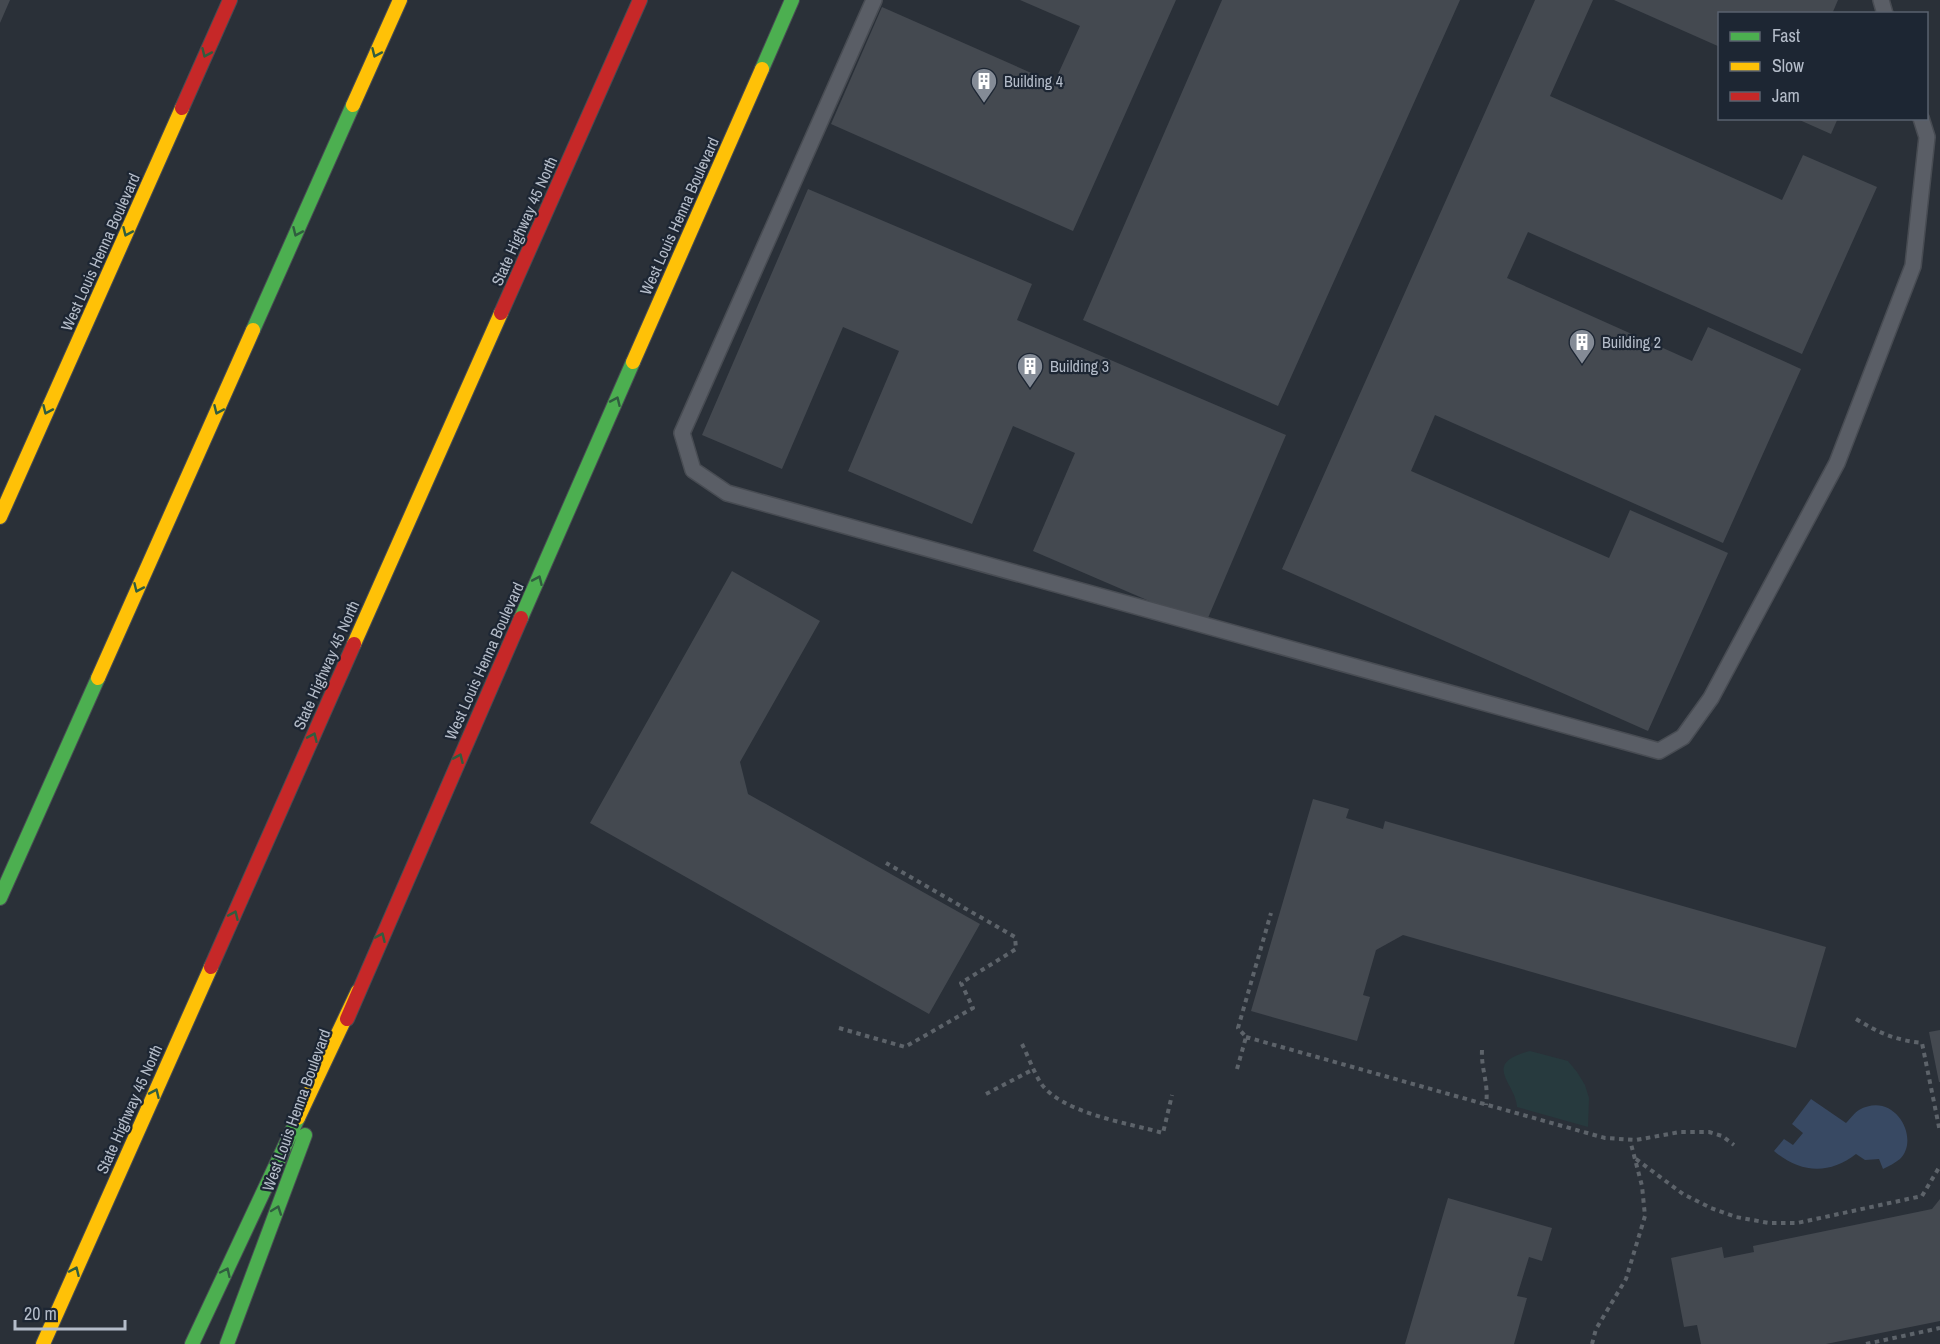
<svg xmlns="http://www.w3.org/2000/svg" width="1940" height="1344" font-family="'Archivo Narrow',sans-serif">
<rect width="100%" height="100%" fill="#2a3038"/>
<path fill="#273a3e" d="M 1530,1051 L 1568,1061 L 1577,1072 L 1585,1085 L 1589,1098 L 1588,1127 L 1517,1107 C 1516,1083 1480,1064 1530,1051 Z"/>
<path fill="#384963" d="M 1811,1099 L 1846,1123 C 1850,1119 1854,1113 1859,1110 C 1894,1090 1921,1138 1900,1159 C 1895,1163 1889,1166 1883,1169 L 1879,1159 L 1865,1160 L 1856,1154 C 1829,1175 1800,1173 1774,1151 L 1784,1139 L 1793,1145 L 1803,1133 L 1792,1124 Z"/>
<path fill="#444950" d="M 0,0 L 10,0 L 0,23 Z
M 1020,0 L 1176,0 L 1073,231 L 831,124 L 882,7 L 1054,83 L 1080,26 Z
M 1222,0 L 1460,0 L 1278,406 L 1083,320 Z
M 1535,0 L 1593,0 L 1550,96 L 1782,200 L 1803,155 L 1877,187 L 1802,354 L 1528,232 L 1507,278 L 1692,361 L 1708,327 L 1801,369 L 1723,543 L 1435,415 L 1411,471 L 1609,558 L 1630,510 L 1728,553 L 1648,731 L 1282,569 Z
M 1614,0 L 1838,0 L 1832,14 L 1720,14 L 1720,47 Z
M 1795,118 L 1838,118 L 1831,134 Z
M 808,189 L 1032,284 L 1017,320 L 1286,435 L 1205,625 L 1033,551 L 1075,453 L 1013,426 L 972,524 L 848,471 L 899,351 L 843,327 L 782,469 L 702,435 Z
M 732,571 L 820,621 L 740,762 L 748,794 L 980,924 L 929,1014 L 590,823 Z
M 1313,799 L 1349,809 L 1346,818 L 1383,829 L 1385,821 L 1826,947 L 1796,1048 L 1403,935 L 1376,950 L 1363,995 L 1370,997 L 1357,1041 L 1251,1011 Z
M 1940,1030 L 1940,1082 L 1939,1082 L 1929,1032 Z
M 1448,1198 L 1552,1228 L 1542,1261 L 1529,1257 L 1517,1296 L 1527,1298 L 1514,1344 L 1405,1344 Z
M 1940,1199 L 1940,1321 L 1826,1344 L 1701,1344 L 1697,1325 L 1684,1327 L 1671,1258 L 1722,1247 L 1724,1258 L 1754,1252 L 1753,1246 L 1932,1209 Z"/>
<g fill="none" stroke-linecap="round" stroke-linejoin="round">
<g stroke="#484c53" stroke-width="18">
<path id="lane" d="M 874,0 L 682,433 L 693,470 L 727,493 L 1659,751 L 1683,737 L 1711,698 L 1837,463 L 1913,266 L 1927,137 L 1921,118
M 1881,0 L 1885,14"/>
</g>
<g stroke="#484c53" stroke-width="16">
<path id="fast" d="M 762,69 L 792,0
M 253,330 L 353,105
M 521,618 L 633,362
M 0,898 L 98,678
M 192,1344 L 298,1118
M 227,1344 L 305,1135"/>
</g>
<g stroke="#484c53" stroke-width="16">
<path id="slow" d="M 353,105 L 400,0
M 633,362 L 762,69
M 0,517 L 182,108
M 354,644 L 501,313
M 98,678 L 253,330
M 298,1118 L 358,991
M 43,1344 L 211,967"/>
</g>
<g stroke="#484c53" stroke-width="16">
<path id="jam" d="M 182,108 L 230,0
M 501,313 L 640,0
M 211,967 L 354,644
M 347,1019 L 521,618"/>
</g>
<path stroke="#5d636a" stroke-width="4" stroke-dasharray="4.5 4.5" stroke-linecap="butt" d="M 1856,1019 C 1879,1033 1895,1040 1922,1043 L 1940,1132
M 839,1028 L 905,1047 L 973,1008 L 961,983 L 1016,949 L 1015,937 L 886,863
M 1246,1037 L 1605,1138 L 1636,1140 L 1680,1132 L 1709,1132 L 1722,1136 L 1734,1145
M 1022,1044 C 1028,1056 1033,1070 1040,1082 C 1060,1113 1128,1123 1163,1133 L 1172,1095
M 1482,1050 C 1481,1070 1489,1083 1486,1105
M 1237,1069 L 1246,1037 L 1238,1028 L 1271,913
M 986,1094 L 1034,1069
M 1636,1159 L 1683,1194 L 1711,1208 L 1736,1217 L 1769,1223 L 1797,1223 L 1922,1196 L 1940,1166
M 1592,1344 L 1596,1329 L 1626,1279 L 1645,1216 L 1642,1186 L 1630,1140
M 1866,1344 L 1940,1328"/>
<use href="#lane" stroke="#5a5e66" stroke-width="15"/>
<use href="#fast" stroke="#4caf50" stroke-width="14"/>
<use href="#slow" stroke="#ffc107" stroke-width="14"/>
<use href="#jam" stroke="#c62828" stroke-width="14"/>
</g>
<defs><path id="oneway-chevron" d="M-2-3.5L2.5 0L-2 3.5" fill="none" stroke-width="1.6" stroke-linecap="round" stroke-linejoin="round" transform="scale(1.5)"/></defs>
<g stroke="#305d3f">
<use href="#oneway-chevron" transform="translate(206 53) rotate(114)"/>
<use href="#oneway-chevron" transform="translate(376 53) rotate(114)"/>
<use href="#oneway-chevron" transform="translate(127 232) rotate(114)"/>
<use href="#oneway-chevron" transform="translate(297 232) rotate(114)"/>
<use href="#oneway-chevron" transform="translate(616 401) rotate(-66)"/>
<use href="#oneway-chevron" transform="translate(47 410) rotate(114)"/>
<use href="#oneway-chevron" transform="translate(218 410) rotate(114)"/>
<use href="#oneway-chevron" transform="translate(538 580) rotate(-66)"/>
<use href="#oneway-chevron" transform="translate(138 588) rotate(114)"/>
<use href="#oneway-chevron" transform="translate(313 737) rotate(-66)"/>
<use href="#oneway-chevron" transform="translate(459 758) rotate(-66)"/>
<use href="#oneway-chevron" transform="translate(234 915) rotate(-66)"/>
<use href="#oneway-chevron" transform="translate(381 937) rotate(-66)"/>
<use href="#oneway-chevron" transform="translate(155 1093) rotate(-66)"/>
<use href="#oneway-chevron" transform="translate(277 1210) rotate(-70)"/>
<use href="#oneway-chevron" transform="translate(75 1271) rotate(-66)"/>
<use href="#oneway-chevron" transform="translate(226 1272) rotate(-65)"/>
</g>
<defs>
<g id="building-pin" transform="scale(1.35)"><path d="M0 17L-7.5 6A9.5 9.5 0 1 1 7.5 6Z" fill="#848b96" stroke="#1d2633"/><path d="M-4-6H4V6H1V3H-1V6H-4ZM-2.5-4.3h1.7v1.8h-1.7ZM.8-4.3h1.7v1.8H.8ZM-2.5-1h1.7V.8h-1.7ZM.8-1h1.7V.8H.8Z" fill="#fff"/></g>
</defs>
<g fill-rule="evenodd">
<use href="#building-pin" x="984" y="81"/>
<use href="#building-pin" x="1582" y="342"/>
<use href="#building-pin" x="1030" y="366"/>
</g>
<g text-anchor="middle" stroke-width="4.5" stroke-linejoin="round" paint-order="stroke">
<g font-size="16" fill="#b4bcc9" stroke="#1d2633" text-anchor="start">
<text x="1004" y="87">Building 4</text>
<text x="1602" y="348">Building 2</text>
<text x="1050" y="372">Building 3</text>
</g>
<g font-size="16" fill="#b4bcc9" stroke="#1d2633">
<text transform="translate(679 216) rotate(-66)" y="6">West Louis Henna Boulevard</text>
<text transform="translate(524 221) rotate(-66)" y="6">State Highway 45 North</text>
<text transform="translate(100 252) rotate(-66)" y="6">West Louis Henna Boulevard</text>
<text transform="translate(484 661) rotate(-66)" y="6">West Louis Henna Boulevard</text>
<text transform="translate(326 665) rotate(-66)" y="6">State Highway 45 North</text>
<text transform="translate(129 1109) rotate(-66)" y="6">State Highway 45 North</text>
<text transform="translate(296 1110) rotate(-70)" y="6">West Louis Henna Boulevard</text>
</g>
</g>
<rect x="1718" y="12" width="210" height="108" fill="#1d2633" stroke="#59626f" stroke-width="1.5"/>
<rect x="1730" y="32" width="30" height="9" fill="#4caf50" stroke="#59626f" stroke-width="1.5"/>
<text x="1772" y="42" font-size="18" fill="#b4bcc9">Fast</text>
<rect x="1730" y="62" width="30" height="9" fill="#ffc107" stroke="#59626f" stroke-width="1.5"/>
<text x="1772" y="72" font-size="18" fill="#b4bcc9">Slow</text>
<rect x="1730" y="92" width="30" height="9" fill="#c62828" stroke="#59626f" stroke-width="1.5"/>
<text x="1772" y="102" font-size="18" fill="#b4bcc9">Jam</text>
<path d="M15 1320v9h110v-9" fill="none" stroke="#b4bcc9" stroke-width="3"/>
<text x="24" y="1320" font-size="18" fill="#b4bcc9" stroke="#1d2633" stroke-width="4.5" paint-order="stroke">20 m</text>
</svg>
